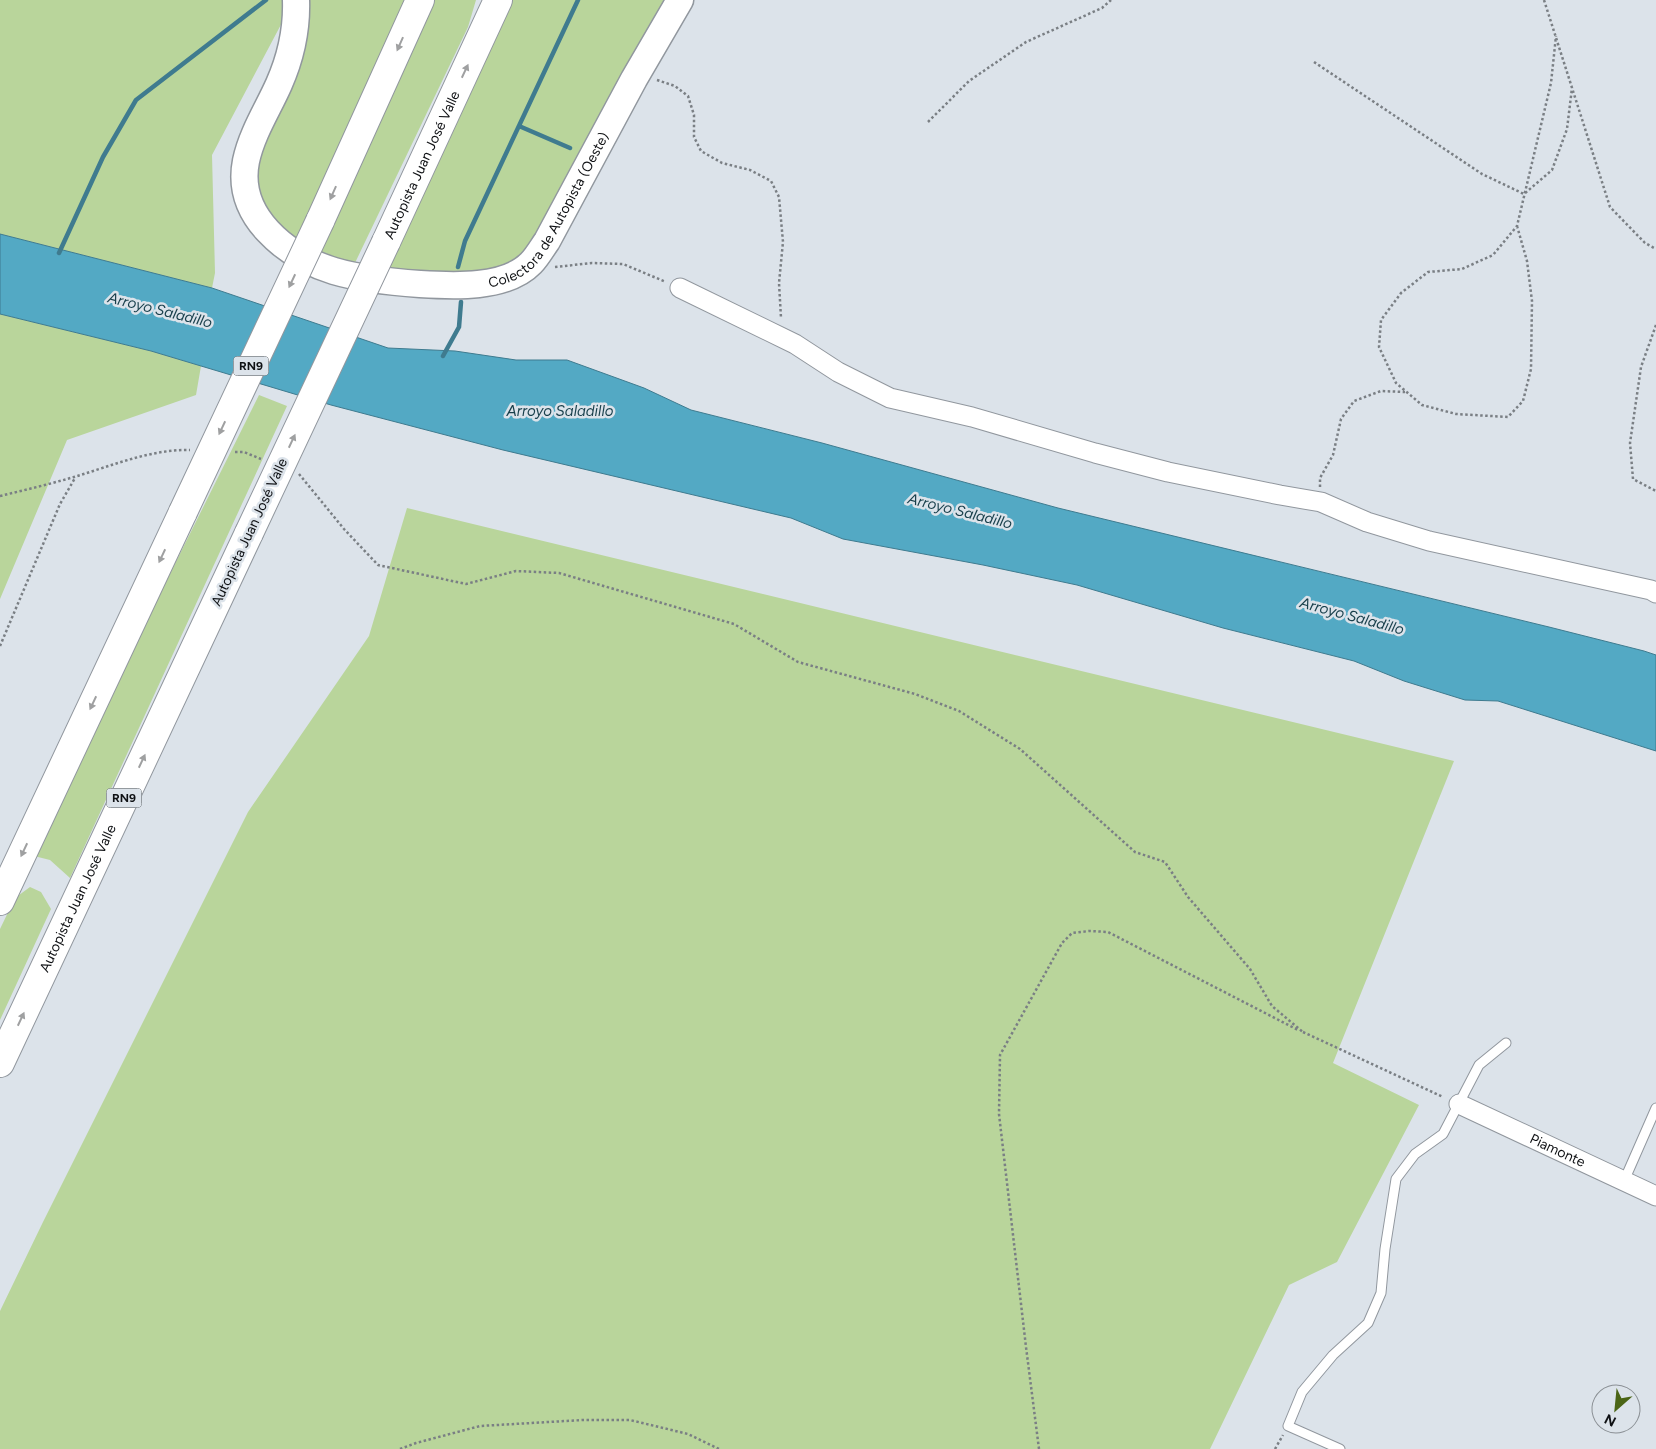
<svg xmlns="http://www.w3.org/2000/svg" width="1656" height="1449" font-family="Figtree,sans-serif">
<rect width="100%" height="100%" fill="#dce3ea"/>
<path fill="#b9d59b" d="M 0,0 L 294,0 L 212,155 L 215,273 L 212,288 L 0,234 Z
M 305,0 L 406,0 L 296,241 L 284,231 L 255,195 L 254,176 Z
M 434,0 L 476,0 L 468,27 L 354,265 L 318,253 Z
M 511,0 L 669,0 L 526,254 L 501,269 L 471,273 L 386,271 Z
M 0,314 L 151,351 L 201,366 L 196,395 L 67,440 L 0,599 Z
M 259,395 L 287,406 L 70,878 L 50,860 L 30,855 Z
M 407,508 L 1454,761 L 1333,1063 L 1419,1105 L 1337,1262 L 1289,1285 L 1210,1449 L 0,1449 L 0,1311 L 43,1222 L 248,812 L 369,636 Z
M 30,887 L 41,892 L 51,909 L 0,1020 L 0,929 L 15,898 Z"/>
<path fill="#53a9c4" stroke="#3f7b8f" d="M 0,234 L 212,288 L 388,348 L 455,351 L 516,360 L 567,360 L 644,388 L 691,410 L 822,443 L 1058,508 L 1549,627 L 1644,651 L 1656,655 L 1656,751 L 1498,701 L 1465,700 L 1404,681 L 1354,661 L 1223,628 L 1077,585 L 983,565 L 843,539 L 791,518 L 503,450 L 331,405 L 151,351 L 0,314 Z"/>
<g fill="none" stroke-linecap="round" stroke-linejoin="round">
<path stroke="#3f7b8f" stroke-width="4.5" d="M 519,126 L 570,148
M 59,253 L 103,157 L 136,100 L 266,0
M 458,267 L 465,241 L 578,0
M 443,356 L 459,327 L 461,302"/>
<g stroke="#91979e" stroke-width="11">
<path id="service" d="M 1624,1181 L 1656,1108
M 1340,1449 L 1288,1426 L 1302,1392 L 1333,1355 L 1368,1323 L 1381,1293 L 1385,1249 L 1396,1179 L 1415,1154 L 1443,1134 L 1479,1065 L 1506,1043"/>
</g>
<g stroke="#91979e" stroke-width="21">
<g id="minor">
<path d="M 680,288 L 795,344 L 838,372 L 890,398 L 972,417 L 1095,453 L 1168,472 L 1280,495 L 1321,502 L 1367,522 L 1429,541 L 1651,590 L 1656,593"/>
<path id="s1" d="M 1459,1104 L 1656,1196"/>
</g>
</g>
<g stroke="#91979e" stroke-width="29">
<g id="secondary">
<path id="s2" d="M 296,0 C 297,30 291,57 279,84 C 268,109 252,133 246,161 C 235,216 286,256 334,271 C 361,279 391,282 420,284 C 453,286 506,289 531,263 C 537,257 542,248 547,241 L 634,79 L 680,0"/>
</g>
</g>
<g stroke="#91979e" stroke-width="30">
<g id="motorway">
<path d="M 320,221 L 420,0"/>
<path id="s3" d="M 386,242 L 498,0"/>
<path d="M 0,901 L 183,512"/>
<path id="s4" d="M 0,1063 L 249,533"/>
</g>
</g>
<path stroke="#7a7f84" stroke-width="2.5" stroke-dasharray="2.5 2.5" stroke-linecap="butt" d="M 1544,0 L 1610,207 L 1645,243 L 1656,249
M 1314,62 L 1482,174 L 1524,194 L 1552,170 L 1567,129 L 1572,88
M 657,80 L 675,86 L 688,96 L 694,115 L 694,137 L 701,151 L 722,163 L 750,170 L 771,181 L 779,197 L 783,242 L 779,283 L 781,318
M 928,122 L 969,81 L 1026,42 L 1102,8 L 1111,0
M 1517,226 L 1527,261 L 1532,301 L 1531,369 L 1523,401 L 1508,417 L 1456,414 L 1422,405 L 1396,383 L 1379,347 L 1381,320 L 1401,293 L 1428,272 L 1462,269 L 1493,255 L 1517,226 L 1551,83 L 1556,36
M 555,267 L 592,263 L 623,264 L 666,282
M 1656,325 L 1641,367 L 1630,443 L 1633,479 L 1656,491
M 235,452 L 244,452 L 261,459
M 299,474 L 344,529 L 378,565 L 466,584 L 516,571 L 559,573 L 734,624 L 798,662 L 915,694 L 959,711 L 1020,749 L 1135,852 L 1165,862 L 1188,897 L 1250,969 L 1272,1006 L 1304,1033
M 1320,487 L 1320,478 L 1333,455 L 1341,419 L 1354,401 L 1381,391 L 1405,392
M 0,496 C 25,490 50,484 74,477 C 111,466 151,449 190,450
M 0,646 L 60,504 L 75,478
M 1303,1032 L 1443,1097
M 400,1449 L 416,1443 L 480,1426 L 583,1420 L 630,1420 L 688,1434 L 719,1449
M 1039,1449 L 1026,1347 L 999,1114 L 1000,1055 L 1062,943 L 1072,933 L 1089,931 L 1108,932 L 1298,1030
M 1275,1449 L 1283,1435"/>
<use href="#service" stroke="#fff" stroke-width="9"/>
<use href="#minor" stroke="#fff" stroke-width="19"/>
<use href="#secondary" stroke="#fff" stroke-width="26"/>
<use href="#motorway" stroke="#fff" stroke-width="28"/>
<g stroke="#91979e" stroke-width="30" stroke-linecap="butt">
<path id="motorway-bridge" d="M 183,512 L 320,221
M 249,533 L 386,242"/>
</g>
<use href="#motorway-bridge" stroke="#fff" stroke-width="28"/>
</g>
<defs><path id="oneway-solid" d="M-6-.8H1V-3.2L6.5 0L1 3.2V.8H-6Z" transform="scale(1.25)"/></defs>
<g fill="#9fa0a1">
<use href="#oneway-solid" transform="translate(400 44) rotate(114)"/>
<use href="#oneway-solid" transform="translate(465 71) rotate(-65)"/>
<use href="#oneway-solid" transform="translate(333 193) rotate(114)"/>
<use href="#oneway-solid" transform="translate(292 281) rotate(115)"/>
<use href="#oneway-solid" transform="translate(222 428) rotate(115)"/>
<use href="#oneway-solid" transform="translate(292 441) rotate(-65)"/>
<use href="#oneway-solid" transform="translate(162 556) rotate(115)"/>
<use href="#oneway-solid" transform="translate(93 703) rotate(115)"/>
<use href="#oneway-solid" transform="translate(142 761) rotate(-65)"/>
<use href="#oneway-solid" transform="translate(24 850) rotate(115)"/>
<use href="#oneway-solid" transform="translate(21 1019) rotate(-65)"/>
</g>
<g text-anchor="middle" stroke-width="5" stroke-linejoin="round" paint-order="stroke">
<g fill="#dce3ea" stroke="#4c5054" stroke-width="1">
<rect x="233.5" y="356.5" width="35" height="19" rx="4"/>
<rect x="106.5" y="788.5" width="35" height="19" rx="4"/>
</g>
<g font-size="12" font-weight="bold" fill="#0f1114">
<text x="251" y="370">RN9</text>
<text x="124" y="802">RN9</text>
</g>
<g font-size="14" fill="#0f1114" stroke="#dce3ea">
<text dy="5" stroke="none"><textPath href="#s3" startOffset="85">Autopista Juan José Valle</textPath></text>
<text dy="5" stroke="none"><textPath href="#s2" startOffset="579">Colectora de Autopista (Oeste)</textPath></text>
<text transform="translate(249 532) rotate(-65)" y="5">Autopista Juan José Valle</text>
<text dy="5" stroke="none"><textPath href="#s4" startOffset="182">Autopista Juan José Valle</textPath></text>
<text dy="5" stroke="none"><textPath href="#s1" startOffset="109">Piamonte</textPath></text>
</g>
<g font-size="15" font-style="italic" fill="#183f4b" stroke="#dce3ea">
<text transform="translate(160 310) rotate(14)" y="5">Arroyo Saladillo</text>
<text x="560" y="416">Arroyo Saladillo</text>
<text transform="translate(960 511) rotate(14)" y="5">Arroyo Saladillo</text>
<text transform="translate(1352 616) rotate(15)" y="5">Arroyo Saladillo</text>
</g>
</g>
<g transform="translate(1616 1409) rotate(207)"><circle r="24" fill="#dce3ea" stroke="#8a8f94"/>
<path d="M0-4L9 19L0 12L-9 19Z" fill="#4b6516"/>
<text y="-8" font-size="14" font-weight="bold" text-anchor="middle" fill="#0f1114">N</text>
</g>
</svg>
